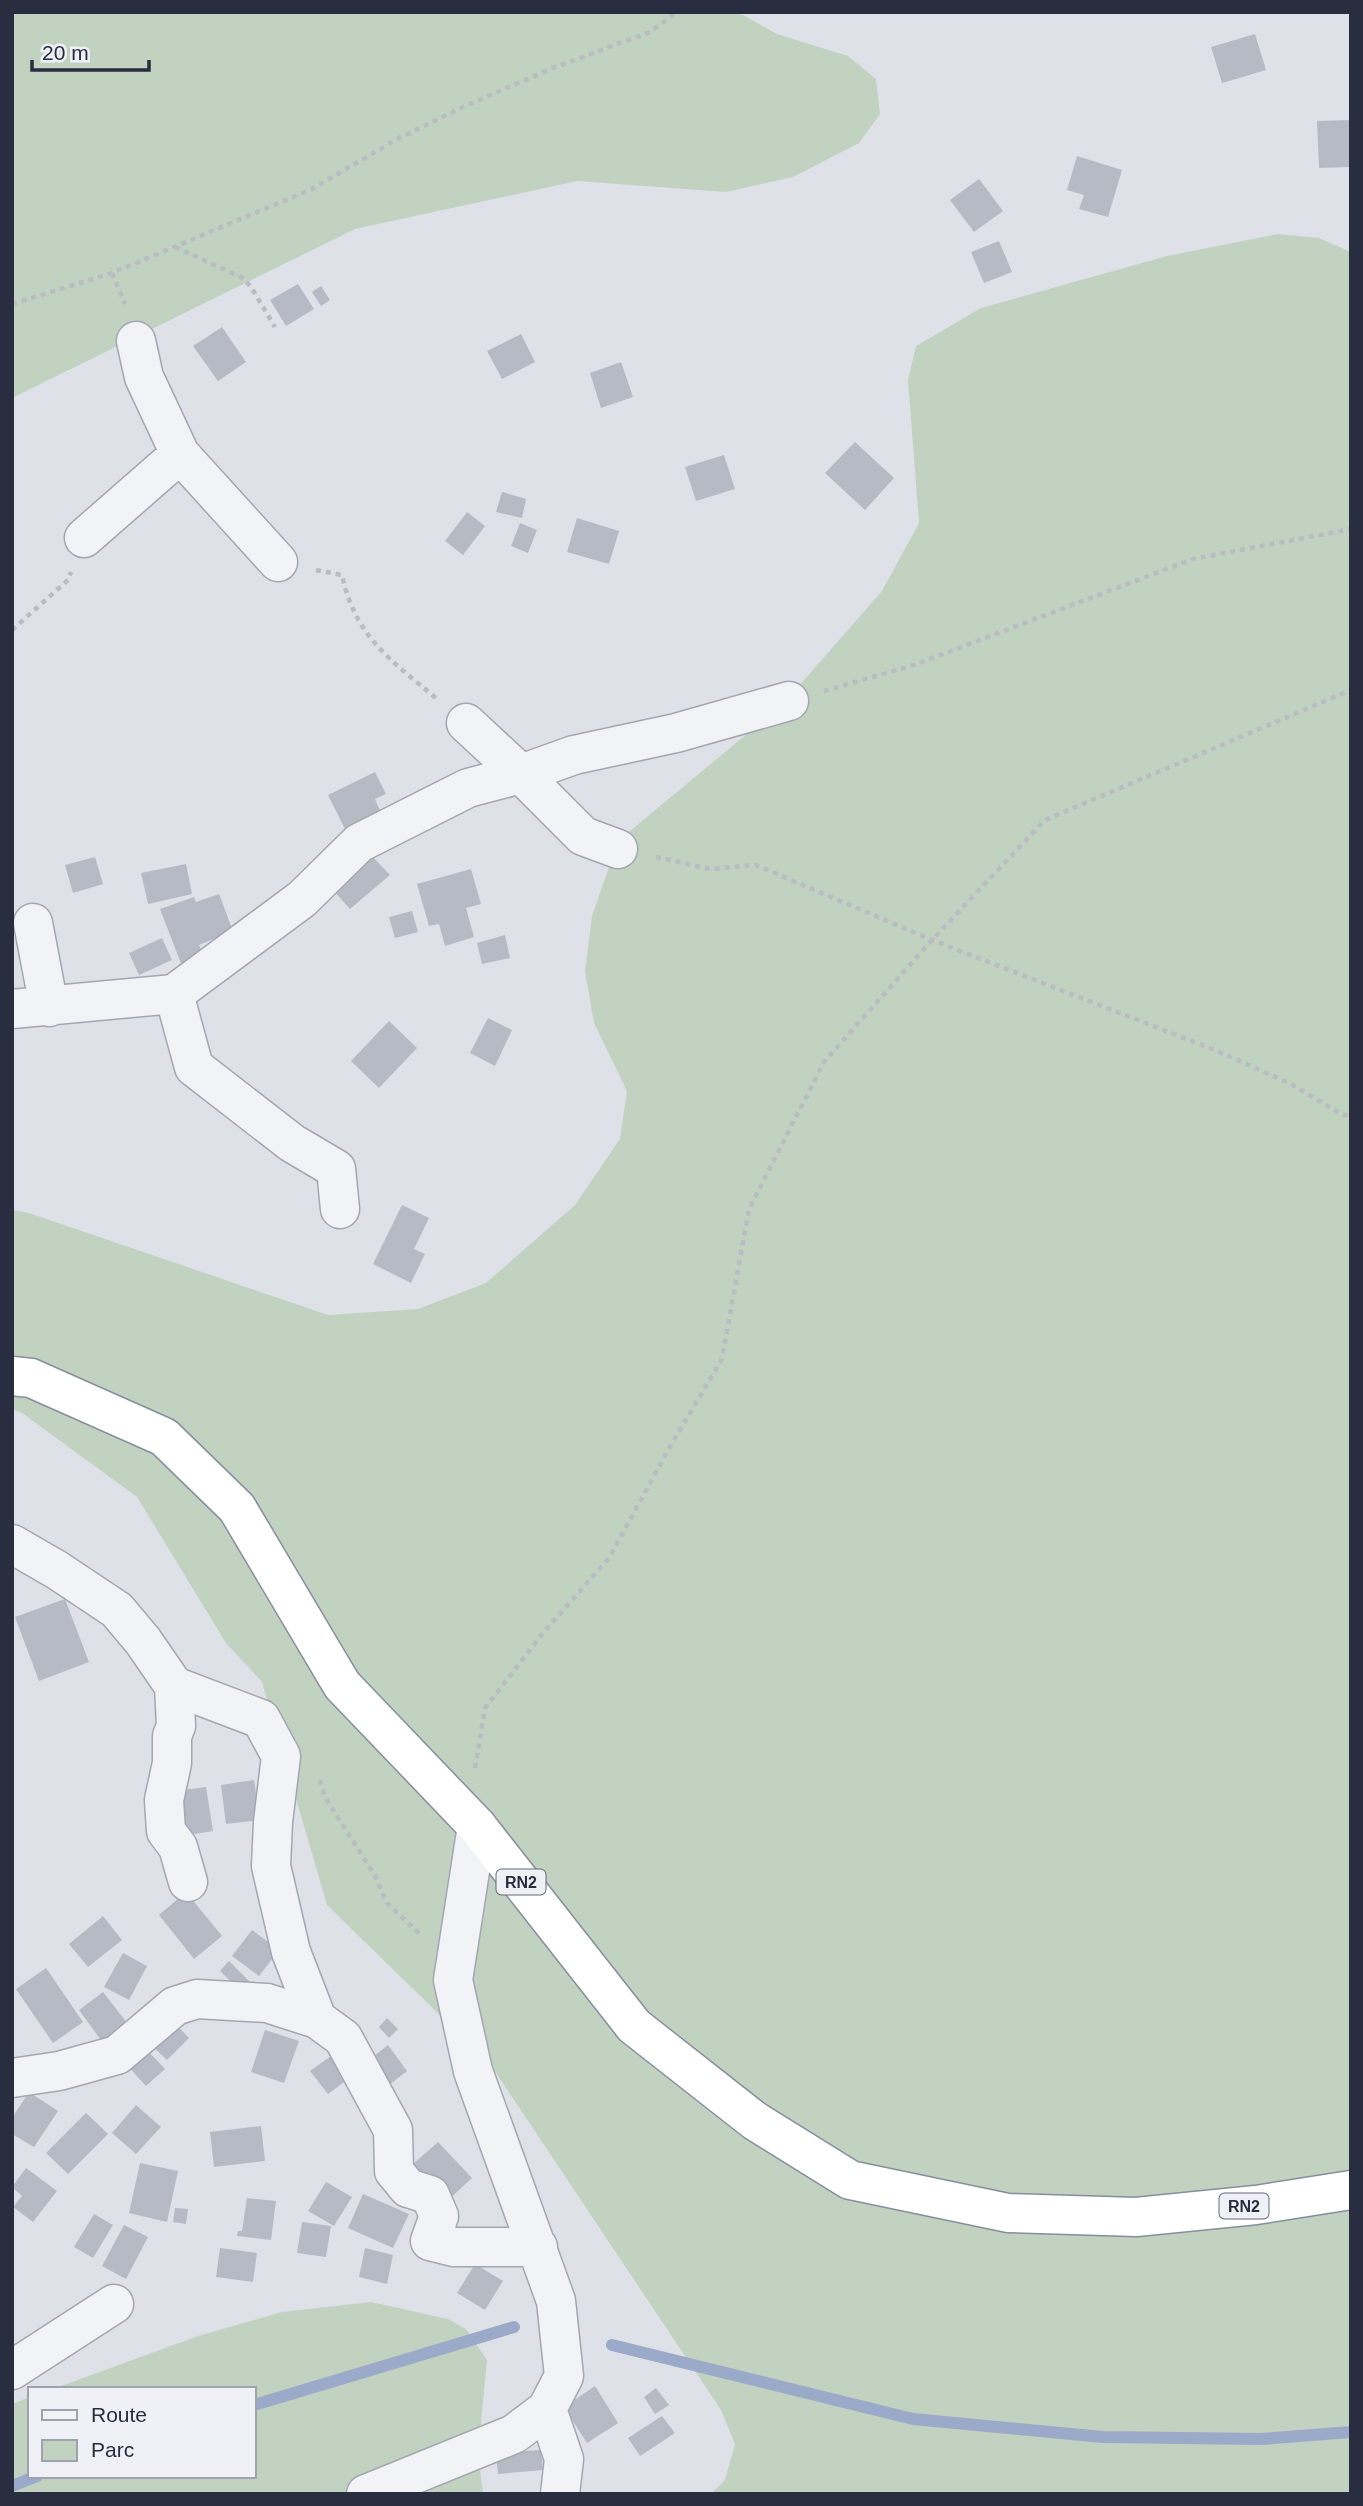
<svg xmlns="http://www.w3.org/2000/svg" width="1363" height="2506" font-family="Helvetica,sans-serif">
<rect width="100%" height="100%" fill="#dfe1e8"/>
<path fill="#c2d2c0" d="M 12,12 L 738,12 L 777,34 L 848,56 L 876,79 L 880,114 L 859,143 L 793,177 L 726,192 L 577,181 L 355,229 L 12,398 Z
M 1278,234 L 1319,238 L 1351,252 L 1351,2494 L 711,2494 L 725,2480 L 735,2444 L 721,2410 L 490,2064 L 327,1905 L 262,1682 L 226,1643 L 137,1497 L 22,1413 L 12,1409 L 12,1210 L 29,1213 L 328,1315 L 418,1309 L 486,1283 L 575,1205 L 620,1139 L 627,1091 L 594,1023 L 585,971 L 592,916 L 618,841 L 784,703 L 882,591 L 919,523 L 908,380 L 916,346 L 981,308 L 1167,256 Z
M 371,2302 L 448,2319 L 466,2329 L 487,2360 L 478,2454 L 483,2494 L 12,2494 L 12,2404 L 30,2397 L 30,2476 L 254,2476 L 254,2389 L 53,2389 L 198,2336 L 282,2312 Z"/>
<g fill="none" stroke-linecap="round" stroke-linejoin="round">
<path stroke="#9baac8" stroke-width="12" d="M 612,2345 L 913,2419 L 1103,2437 L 1261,2439 L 1351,2432
M 254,2405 L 514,2327
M 12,2486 L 37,2476"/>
</g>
<path fill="#b6bac5" d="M 1255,34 L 1266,70 L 1222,83 L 1211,47 Z
M 1351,120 L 1351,167 L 1319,168 L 1317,121 Z
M 1077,156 L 1122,170 L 1108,217 L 1079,209 L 1084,195 L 1067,190 Z
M 979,179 L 1003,211 L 974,232 L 950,200 Z
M 999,241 L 1012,272 L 984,283 L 971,252 Z
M 298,284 L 314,309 L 286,326 L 270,300 Z
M 321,286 L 330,300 L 321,306 L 312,292 Z
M 222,327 L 246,362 L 218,381 L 193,346 Z
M 521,334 L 535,362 L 502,379 L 487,351 Z
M 621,362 L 633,397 L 601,408 L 590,373 Z
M 855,442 L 894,478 L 865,510 L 825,473 Z
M 724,455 L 735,489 L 696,501 L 685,467 Z
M 502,492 L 526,499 L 522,518 L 496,512 Z
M 467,512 L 485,526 L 463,555 L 445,541 Z
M 577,518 L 619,531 L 609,564 L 567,552 Z
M 520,523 L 537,530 L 528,553 L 511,546 Z
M 375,772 L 386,794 L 375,799 L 382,815 L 347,833 L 328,795 Z
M 371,855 L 390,875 L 350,909 L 332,889 Z
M 95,857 L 103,884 L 73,893 L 65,865 Z
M 186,864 L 192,894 L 148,904 L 141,873 Z
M 471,869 L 481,904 L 466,908 L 474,937 L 445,946 L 439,924 L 429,926 L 417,884 Z
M 219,894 L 233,931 L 199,945 L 204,957 L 182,966 L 160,909 L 194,897 L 196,902 Z
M 412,911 L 418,932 L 395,938 L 389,917 Z
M 505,935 L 510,958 L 482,964 L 477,943 Z
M 162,938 L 172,960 L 139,975 L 129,953 Z
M 488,1018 L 512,1030 L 495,1066 L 470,1053 Z
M 389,1021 L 417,1048 L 379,1088 L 351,1061 Z
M 402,1205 L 429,1218 L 414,1249 L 425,1254 L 411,1283 L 373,1264 Z
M 65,1599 L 89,1662 L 39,1681 L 15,1617 Z
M 254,1780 L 260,1820 L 226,1824 L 221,1785 Z
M 206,1787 L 213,1831 L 176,1837 L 169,1792 Z
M 186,1892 L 222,1936 L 194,1959 L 159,1915 Z
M 103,1916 L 122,1940 L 88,1967 L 69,1944 Z
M 252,1930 L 279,1950 L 259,1976 L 232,1956 Z
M 123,1953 L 147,1966 L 129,2000 L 104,1987 Z
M 229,1961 L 254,1986 L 245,1995 L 220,1971 Z
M 46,1968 L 83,2022 L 53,2043 L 16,1989 Z
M 103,1992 L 131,2028 L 106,2047 L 79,2010 Z
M 387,2018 L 398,2029 L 389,2038 L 379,2027 Z
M 172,2020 L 189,2038 L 167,2060 L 149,2043 Z
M 265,2030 L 299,2041 L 284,2083 L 251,2072 Z
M 388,2045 L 407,2071 L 384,2089 L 364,2064 Z
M 144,2047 L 165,2069 L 146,2086 L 125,2063 Z
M 334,2054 L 351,2077 L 328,2094 L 310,2071 Z
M 29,2092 L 58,2111 L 34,2147 L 12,2134 L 12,2118 Z
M 136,2105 L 161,2127 L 136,2154 L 112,2133 Z
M 86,2113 L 108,2134 L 68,2174 L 46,2153 Z
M 261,2126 L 265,2161 L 214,2167 L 210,2132 Z
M 438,2142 L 472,2178 L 446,2202 L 412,2165 Z
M 140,2163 L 178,2171 L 167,2222 L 129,2213 Z
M 26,2168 L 57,2191 L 33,2222 L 13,2207 L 22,2196 L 12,2187 Z
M 326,2182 L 352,2197 L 334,2226 L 308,2211 Z
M 363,2194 L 409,2214 L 393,2248 L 348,2228 Z
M 247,2198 L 276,2201 L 271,2240 L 237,2236 L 238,2231 L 242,2231 Z
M 175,2208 L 188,2209 L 186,2224 L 173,2222 Z
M 94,2214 L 113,2225 L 93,2258 L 74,2247 Z
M 302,2222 L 331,2226 L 326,2257 L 297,2253 Z
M 124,2225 L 148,2237 L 126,2279 L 102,2266 Z
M 220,2248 L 257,2253 L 253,2282 L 216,2277 Z
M 365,2248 L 393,2255 L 387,2284 L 359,2277 Z
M 475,2264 L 503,2281 L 485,2310 L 457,2293 Z
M 595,2386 L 618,2423 L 587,2443 L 564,2407 Z
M 656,2388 L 669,2405 L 655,2414 L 644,2397 Z
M 662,2416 L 675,2433 L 640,2456 L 628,2438 Z
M 541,2450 L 543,2470 L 498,2474 L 496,2453 Z"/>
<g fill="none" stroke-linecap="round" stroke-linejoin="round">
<g stroke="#a4a7b2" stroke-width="41">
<path id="minor" d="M 136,341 L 144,377 L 180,454 L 278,562
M 84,538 L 180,454
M 466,723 L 521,774 L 574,755 L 676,733 L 789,701
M 33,923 L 49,1007
M 174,994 L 194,1067 L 292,1143 L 336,1169 L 340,1209
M 12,1009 L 174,994 L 302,899 L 359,843 L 468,788 L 521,774 L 583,836 L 618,849
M 12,1544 L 57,1570 L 117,1610 L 143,1641 L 174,1686 L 261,1719 L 281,1756 L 273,1822 L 271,1866 L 291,1952 L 317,2019 L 343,2038 L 393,2130 L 394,2171 L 408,2188 L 430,2195 L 439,2216 L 430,2241 L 454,2247 L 538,2247
M 174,1686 L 176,1726 L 172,1736 L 172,1763 L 164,1800 L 166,1831 L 178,1847 L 188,1882
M 12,2078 L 59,2071 L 117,2055 L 175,2006 L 197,1999 L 267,2003 L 317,2019
M 12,2370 L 114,2304
M 547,2409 L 564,2459 L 560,2494
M 366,2494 L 514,2434 L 547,2409 L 564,2376 L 556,2301 L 473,2071 L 453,1980 L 477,1826"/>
</g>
<g stroke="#878d9f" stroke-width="41">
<path id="highway" d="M 12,1376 L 31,1378 L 164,1437 L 237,1508 L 342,1685 L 477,1826 L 634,2026 L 755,2121 L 850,2180 L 1008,2213 L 1136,2217 L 1256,2205 L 1351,2190"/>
</g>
<path stroke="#b9bcc3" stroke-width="4.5" stroke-dasharray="5 5" stroke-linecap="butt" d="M 175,247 L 243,278 L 251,287 L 275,327
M 112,273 L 125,304
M 12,304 L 112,273 L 312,189 L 399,138 L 463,107 L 553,68 L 650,32 L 677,12
M 316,570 L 342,575 C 355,637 391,660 437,699
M 12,630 L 68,580 L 71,572
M 824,691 L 914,665 L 1193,559 L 1351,529
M 656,857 L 710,869 L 756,865 L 932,940 L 1215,1050 L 1289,1083 L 1343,1115 L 1351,1115
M 475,1768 L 485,1708 L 543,1633 L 609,1558 L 671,1445 L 722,1359 L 749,1209 L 824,1062 L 932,940 L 1045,820 L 1351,690
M 320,1780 L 325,1797 L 375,1876 L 387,1903 L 421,1935"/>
<use href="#minor" stroke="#f2f3f7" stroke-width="38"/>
<use href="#highway" stroke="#fff" stroke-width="38"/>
</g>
<g text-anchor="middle" stroke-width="6" stroke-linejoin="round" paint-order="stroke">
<g fill="#eff1f6" stroke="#646876" stroke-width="2">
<rect x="496.5" y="1869.5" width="49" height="25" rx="5"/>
<rect x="1219.5" y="2193.5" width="49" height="25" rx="5"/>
</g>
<g font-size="16" font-weight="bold" fill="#282d3f">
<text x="521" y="1888">RN2</text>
<text x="1244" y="2212">RN2</text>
</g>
</g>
<rect width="1363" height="2506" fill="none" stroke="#282d3f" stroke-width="28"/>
<rect x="28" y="2387" width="228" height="91" fill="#eff1f6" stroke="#9fa3ad" stroke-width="2"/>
<rect x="42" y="2410" width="35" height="10" fill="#f2f3f7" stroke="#9fa3ad" stroke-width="2"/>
<text x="91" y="2422" font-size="21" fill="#282d3f">Route</text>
<rect x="42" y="2440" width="35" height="21" fill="#c2d2c0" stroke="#9fa3ad" stroke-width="2"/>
<text x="91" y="2457" font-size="21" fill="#282d3f">Parc</text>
<path d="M32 60v10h117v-10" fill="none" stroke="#282d3f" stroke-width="3.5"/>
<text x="42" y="60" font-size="21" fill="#282d3f" stroke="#eff1f6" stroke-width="5" paint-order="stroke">20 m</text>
</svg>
